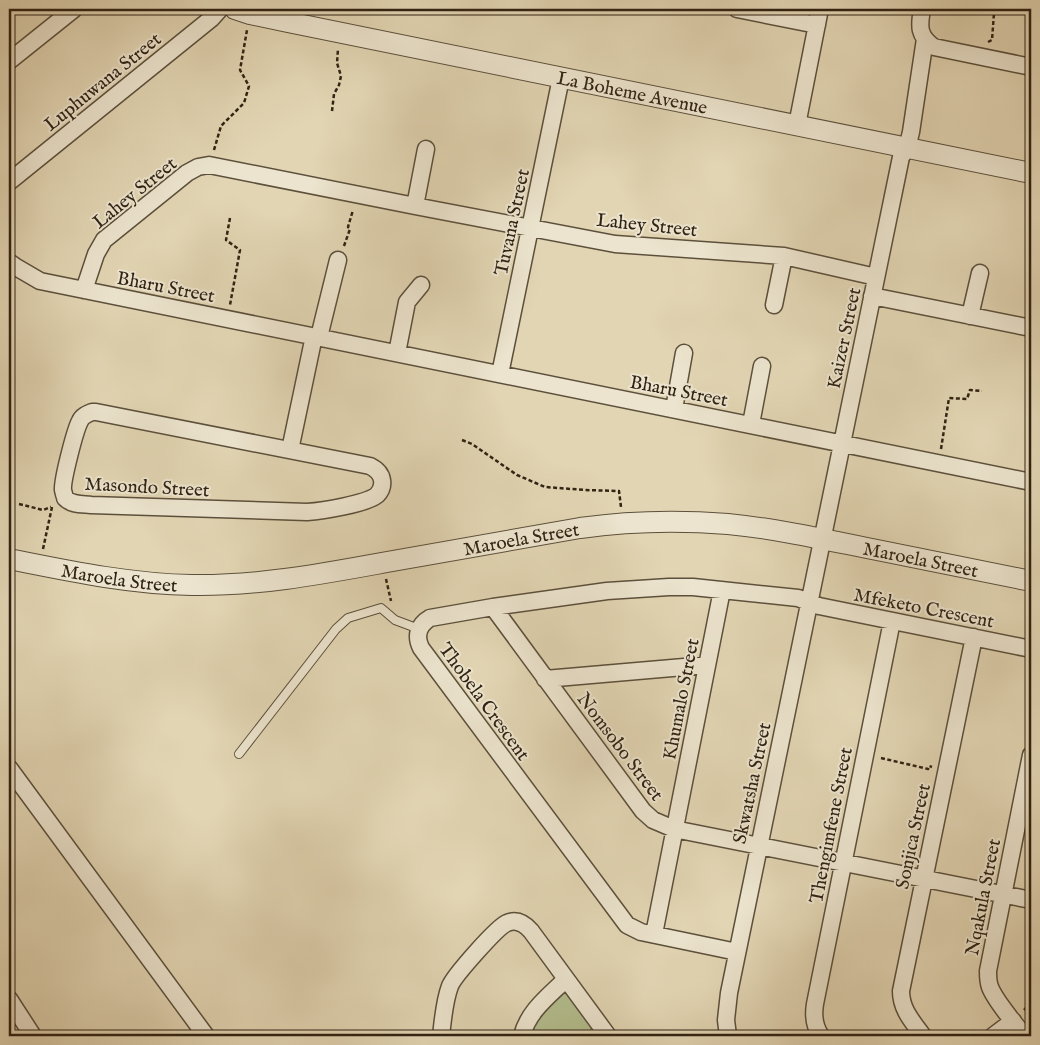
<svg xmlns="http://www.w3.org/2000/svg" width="1040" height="1045" font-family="'IM FELL English',serif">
<rect width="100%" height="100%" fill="#e2d5b3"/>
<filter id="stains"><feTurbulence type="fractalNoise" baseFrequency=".004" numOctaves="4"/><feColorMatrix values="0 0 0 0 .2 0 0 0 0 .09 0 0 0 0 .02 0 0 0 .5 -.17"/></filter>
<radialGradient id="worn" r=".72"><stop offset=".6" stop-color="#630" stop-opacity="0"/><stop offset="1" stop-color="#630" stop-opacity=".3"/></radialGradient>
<path fill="#b3bd8d" stroke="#727050" d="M 561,993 L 569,994 L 591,1026 C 591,1030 590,1033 587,1036 L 528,1036 L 532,1024 Z"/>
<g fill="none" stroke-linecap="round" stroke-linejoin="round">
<g stroke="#5c503c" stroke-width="10">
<path id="service" d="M 289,20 L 296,9
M 239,754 L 336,629 L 348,618 L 381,608 L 395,620 L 419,629"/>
</g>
<g stroke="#5c503c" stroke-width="19">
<path id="minor" d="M 737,9 L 817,25
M 922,9 C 919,26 918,36 934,47 L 1031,67
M 9,61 L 74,9
M 797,125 L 820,9
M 9,182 L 212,18 L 220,9
M 415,206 L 426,149
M 9,262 L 16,267 L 40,281 L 1031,482
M 84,290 L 96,254 L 104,240 L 187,173 L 198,167 L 209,165 L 415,206 L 615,244 L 784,256 L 876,277
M 872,296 L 1031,328
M 774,305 L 784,256
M 970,316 L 980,273
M 319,337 L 338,260
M 397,353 L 407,302 L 421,285
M 500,374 L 561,78
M 674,409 L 684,353
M 92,412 L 96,412 L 370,466 C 376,469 381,473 382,480 C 383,486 381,491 377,495 C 366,504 322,511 307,512 L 91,505 C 83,504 71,505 65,498 C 65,497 63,491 63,490 C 62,481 75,430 80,421 C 82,416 87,414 92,412 Z
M 751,424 L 762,366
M 290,450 L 314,336
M 493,607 L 643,811 L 653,820 L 674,829 L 1031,900
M 545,679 L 707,665
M 9,768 L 206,1036
M 654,934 L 722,590
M 737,952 L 641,932 L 627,925 L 421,648 C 415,636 418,625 430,618 L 493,607 L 607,591 L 669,587 L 693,587 L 798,598 L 819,606 L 1031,649
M 9,999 L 33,1036
M 441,1036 C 443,1020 444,1002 450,986 C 454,976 497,927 507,923 C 516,919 524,923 531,931 L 608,1036
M 522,1036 C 528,1011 549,996 566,979
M 728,1036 L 726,1020 L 729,993 L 901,157 L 907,148 L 911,132 L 925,39
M 821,1036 C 814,1026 813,1016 815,1004 L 892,621
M 923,1036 C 913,1022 901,1010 901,991 L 974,637
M 993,1036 L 1013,1021
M 1024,1036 C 1015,1023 995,1001 990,987 C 988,982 988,977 988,971 L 1031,755"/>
</g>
<g stroke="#5c503c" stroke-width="22">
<g id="tertiary">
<path id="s1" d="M 235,9 L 250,14 L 288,22 L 1031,173"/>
<path id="s2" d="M 9,559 C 69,571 130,584 192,585 C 259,586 321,574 387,562 C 451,551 515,539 580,528 C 629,521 679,520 728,524 C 780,529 831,541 882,551 C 932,561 981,571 1031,581"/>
</g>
</g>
<path stroke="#302314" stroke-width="2.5" stroke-dasharray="4 2.5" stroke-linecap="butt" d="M 988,42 L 992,40 L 994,13
M 332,111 L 334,94 L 339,85 L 341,76 L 337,63 L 338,49
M 214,150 L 221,126 L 244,103 L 249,86 L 240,70 L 247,30
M 230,218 L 226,240 L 240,250 L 230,305
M 344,246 L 350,229 L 348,227 L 353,210
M 462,440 L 472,444 L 517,475 L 545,487 L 585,490 L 619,491 L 621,507
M 941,449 L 949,398 L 967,399 L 970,390 L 982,391
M 19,504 L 43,510 L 51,507
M 43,549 L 52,507
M 386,579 L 391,601
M 881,758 L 928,769 L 929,766 L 932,767
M 1024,1010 L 1031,1002"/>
<use href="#service" stroke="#ece4ce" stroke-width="8"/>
<use href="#minor" stroke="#ece4ce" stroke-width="16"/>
<use href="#tertiary" stroke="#ece4ce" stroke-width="20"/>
</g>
<g text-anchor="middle" stroke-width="4" stroke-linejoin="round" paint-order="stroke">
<g font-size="19" fill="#302314" stroke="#ece4ce">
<text transform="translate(102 81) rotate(-39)" y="7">Luphuwana Street</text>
<text dy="7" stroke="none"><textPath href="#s1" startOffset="406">La Boheme Avenue</textPath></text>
<text transform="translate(134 192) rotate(-39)" y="7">Lahey Street</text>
<text transform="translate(511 222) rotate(-78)" y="7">Tuvana Street</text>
<text transform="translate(647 224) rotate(6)" y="7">Lahey Street</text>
<text transform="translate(166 286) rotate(11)" y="7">Bharu Street</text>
<text transform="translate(843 338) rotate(-78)" y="7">Kaizer Street</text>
<text transform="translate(679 390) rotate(11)" y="7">Bharu Street</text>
<text transform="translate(147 486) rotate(3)" y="7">Masondo Street</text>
<text dy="7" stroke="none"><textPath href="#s2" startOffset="518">Maroela Street</textPath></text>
<text dy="7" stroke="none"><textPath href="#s2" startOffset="922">Maroela Street</textPath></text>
<text dy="7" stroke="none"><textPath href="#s2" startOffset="112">Maroela Street</textPath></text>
<text transform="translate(924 607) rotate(11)" y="7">Mfeketo Crescent</text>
<text transform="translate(680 699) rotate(-79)" y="7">Khumalo Street</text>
<text transform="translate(485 701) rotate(54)" y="7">Thobela Crescent</text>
<text transform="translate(621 746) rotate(53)" y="7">Nomsobo Street</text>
<text transform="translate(751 783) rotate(-78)" y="7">Skwatsha Street</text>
<text transform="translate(830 825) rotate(-79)" y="7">Thengimfene Street</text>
<text transform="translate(912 836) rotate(-78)" y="7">Sonjica Street</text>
<text transform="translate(982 897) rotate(-79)" y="7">Nqakula Street</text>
</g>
</g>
<rect width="1040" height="1045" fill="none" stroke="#e2d5b3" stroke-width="30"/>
<rect x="10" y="10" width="1020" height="1025" fill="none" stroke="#302314" stroke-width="2.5"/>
<rect x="15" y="15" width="1010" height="1015" fill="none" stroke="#302314"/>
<rect width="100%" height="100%" filter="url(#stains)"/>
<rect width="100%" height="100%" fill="url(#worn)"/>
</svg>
